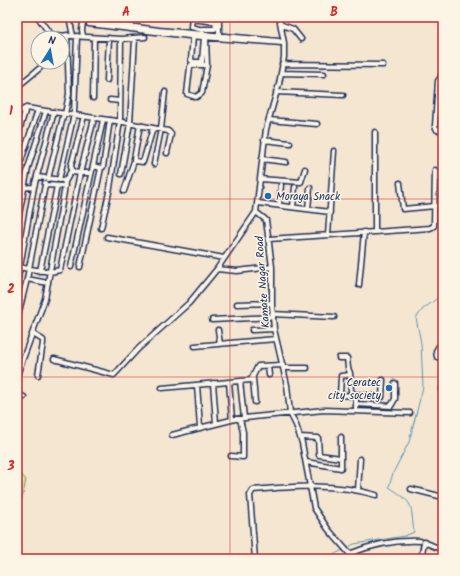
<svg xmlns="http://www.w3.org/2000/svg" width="460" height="576" font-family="Kalam,sans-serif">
<rect width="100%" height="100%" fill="#f5e6d2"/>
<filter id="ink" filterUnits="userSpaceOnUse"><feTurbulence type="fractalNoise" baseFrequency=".025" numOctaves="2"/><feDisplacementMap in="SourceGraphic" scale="8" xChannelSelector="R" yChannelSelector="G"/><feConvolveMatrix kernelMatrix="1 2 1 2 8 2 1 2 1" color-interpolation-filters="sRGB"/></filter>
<g filter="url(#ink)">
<path fill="#c9e9a2" stroke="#728c80" d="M 17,469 L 26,480 L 17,522 Z"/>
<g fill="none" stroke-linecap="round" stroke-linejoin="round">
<path stroke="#5c95ae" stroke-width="1" d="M 347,548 L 354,544 L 405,536 L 414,532 C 410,505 416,504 389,487 L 393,473 L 409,442 L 423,387 L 421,343 L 416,318 L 423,309 L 443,294
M 325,559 L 343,550"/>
<g stroke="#1b2f5e" stroke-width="7">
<path id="minor" d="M 38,17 L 50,34 L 54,35 L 121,39 L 145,37
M 69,17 L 73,36
M 103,17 L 106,18
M 192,17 L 191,27 L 203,30
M 279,17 L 284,43 L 284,57 L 279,84 L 266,129 L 256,212 L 266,220 L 272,267 L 272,305 L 274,329 L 287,385 L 290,413 L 296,425 L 302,443 L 314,508 L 328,529 L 354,559
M 191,19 L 217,22 L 215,29 L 203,29
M 82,20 L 159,30 L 279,41 L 284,43
M 83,23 L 82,30 L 83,36
M 89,24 L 189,36 L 282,43
M 282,25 L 293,29 L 301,39
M 193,36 L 191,60 L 193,62 L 202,62 L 204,37
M 219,37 L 219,17
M 206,38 L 207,65 L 202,93 L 196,97 L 187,94 L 190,67 L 191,65 L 207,65
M 282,64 L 383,65
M 281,73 L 324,74
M 443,73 L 438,81 L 435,126 L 437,130 L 443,129
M 107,80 L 109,38
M 17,87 L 40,68
M 276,92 L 343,95
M 93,98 L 94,38
M 110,100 L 120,101
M 17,113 L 26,108 L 46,111
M 65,114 L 69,94 L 67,35
M 84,116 L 71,166 L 73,172 L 80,173 L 94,119
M 269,120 L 317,124
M 140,125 L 134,159 L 135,161 L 143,162 L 153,128
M 17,138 L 26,108
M 264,140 L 290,143
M 262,159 L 286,162
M 154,164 L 161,129 L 165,92
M 101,168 L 103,167 L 110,120
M 17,173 L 38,110
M 121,174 L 130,123 L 135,39
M 48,179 L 64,113
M 260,179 L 301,182 L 305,169
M 59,180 L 74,114 L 77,36
M 65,182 L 71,171
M 45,183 L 45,185 L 65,186
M 400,183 L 403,209 L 435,206
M 17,188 L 34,187 L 54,112
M 124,191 L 134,161
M 258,203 L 330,212
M 279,205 L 281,185
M 293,207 L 295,187
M 308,209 L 310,188
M 17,225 L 28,168 L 46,111 L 123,122 L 168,131 L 171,134 L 167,153
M 101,228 L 110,188 L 120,121 L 121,39
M 375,232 L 430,228 L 434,226 L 435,170
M 328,235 L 334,151
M 107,237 L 224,258
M 269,239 L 375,232 L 375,132
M 17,267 L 50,272 L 60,270 L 80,173 L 91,173
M 71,267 L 93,166
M 80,267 L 101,168 L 93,166 L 103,120
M 217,269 L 237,271 L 272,267
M 40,271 L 57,186
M 27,279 L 48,283
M 17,284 L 34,187
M 359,285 L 364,232
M 237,304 L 272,303
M 272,314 L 334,317
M 17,320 L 27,279 L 45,185
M 212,320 L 273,317
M 218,330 L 220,344
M 252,330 L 274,329
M 33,334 L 43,340 L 43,343 L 38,375
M 443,345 L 439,346 L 436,351 L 437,357 L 443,358
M 195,346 L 276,339
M 339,358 L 347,358 L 348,368 L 350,373 L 351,391 L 356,397 L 356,410
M 54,359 L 114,375 L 138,349 L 189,303 L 217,269 L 256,212
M 268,366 L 269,375
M 283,368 L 307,368
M 17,375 L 45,299 L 64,192 L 65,182 L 63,180 L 37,177
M 350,375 L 341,376 L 340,395 L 356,396
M 253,378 L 255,402
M 240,381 L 244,418
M 229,382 L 232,420
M 213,383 L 216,423
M 197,385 L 200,427
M 162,388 L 251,380 L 258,366 L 283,365
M 442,389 L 443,389
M 17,393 L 24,397
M 355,394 L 382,397 L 383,380
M 356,404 L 391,406 L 395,399 L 395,383
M 172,435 L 235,419 L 324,410 L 410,413
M 300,437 L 318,438 L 319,455 L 341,458 L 341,437
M 231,456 L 243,457 L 243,432 L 240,419
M 306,462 L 341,468 L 341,458
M 411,489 L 443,497
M 358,490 L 360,459
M 349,554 C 371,545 396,540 420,541
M 255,559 L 250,495 L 253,490 C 295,486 335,483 376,495
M 410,559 L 410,558
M 421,559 L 424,542 L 443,550"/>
</g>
<use href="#minor" stroke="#fcf5e5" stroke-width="4"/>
</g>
</g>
<path fill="none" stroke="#d62828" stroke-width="1" stroke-opacity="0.55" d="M 230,17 L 230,559M 17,199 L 443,199M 17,377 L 443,377"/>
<g fill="#1f6fb2" stroke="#fcf5e5" stroke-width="1.5">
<circle cx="268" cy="196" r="4"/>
<circle cx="389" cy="388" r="4"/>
</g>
<g text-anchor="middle" stroke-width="3" stroke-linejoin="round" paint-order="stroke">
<g font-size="11" fill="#1b2f5e" stroke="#fcf5e5" text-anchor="start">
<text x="276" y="200">Moraya Snack</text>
<text x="381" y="386" text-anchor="end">Ceratec<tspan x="381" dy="13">city society</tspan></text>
</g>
<g font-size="11" fill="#1b2f5e" stroke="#fcf5e5">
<text transform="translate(262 282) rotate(-94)" y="4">Kamate Nagar Road</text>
</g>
</g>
<rect width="460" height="576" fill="none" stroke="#fcf5e5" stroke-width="44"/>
<g transform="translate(50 50) rotate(11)"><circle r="19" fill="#fcf5e5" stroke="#a2a6af"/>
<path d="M0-3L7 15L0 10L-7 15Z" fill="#1f6fb2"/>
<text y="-6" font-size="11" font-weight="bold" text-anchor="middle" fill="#1b2f5e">N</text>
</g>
<rect x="22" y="22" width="416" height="532" fill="none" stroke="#d62828" stroke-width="1.5"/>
<g font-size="13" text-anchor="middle" font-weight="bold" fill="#d62828">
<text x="126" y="16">A</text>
<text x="334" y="16">B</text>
<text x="11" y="115">1</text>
<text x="11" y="293">2</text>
<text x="11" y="470">3</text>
</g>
</svg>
